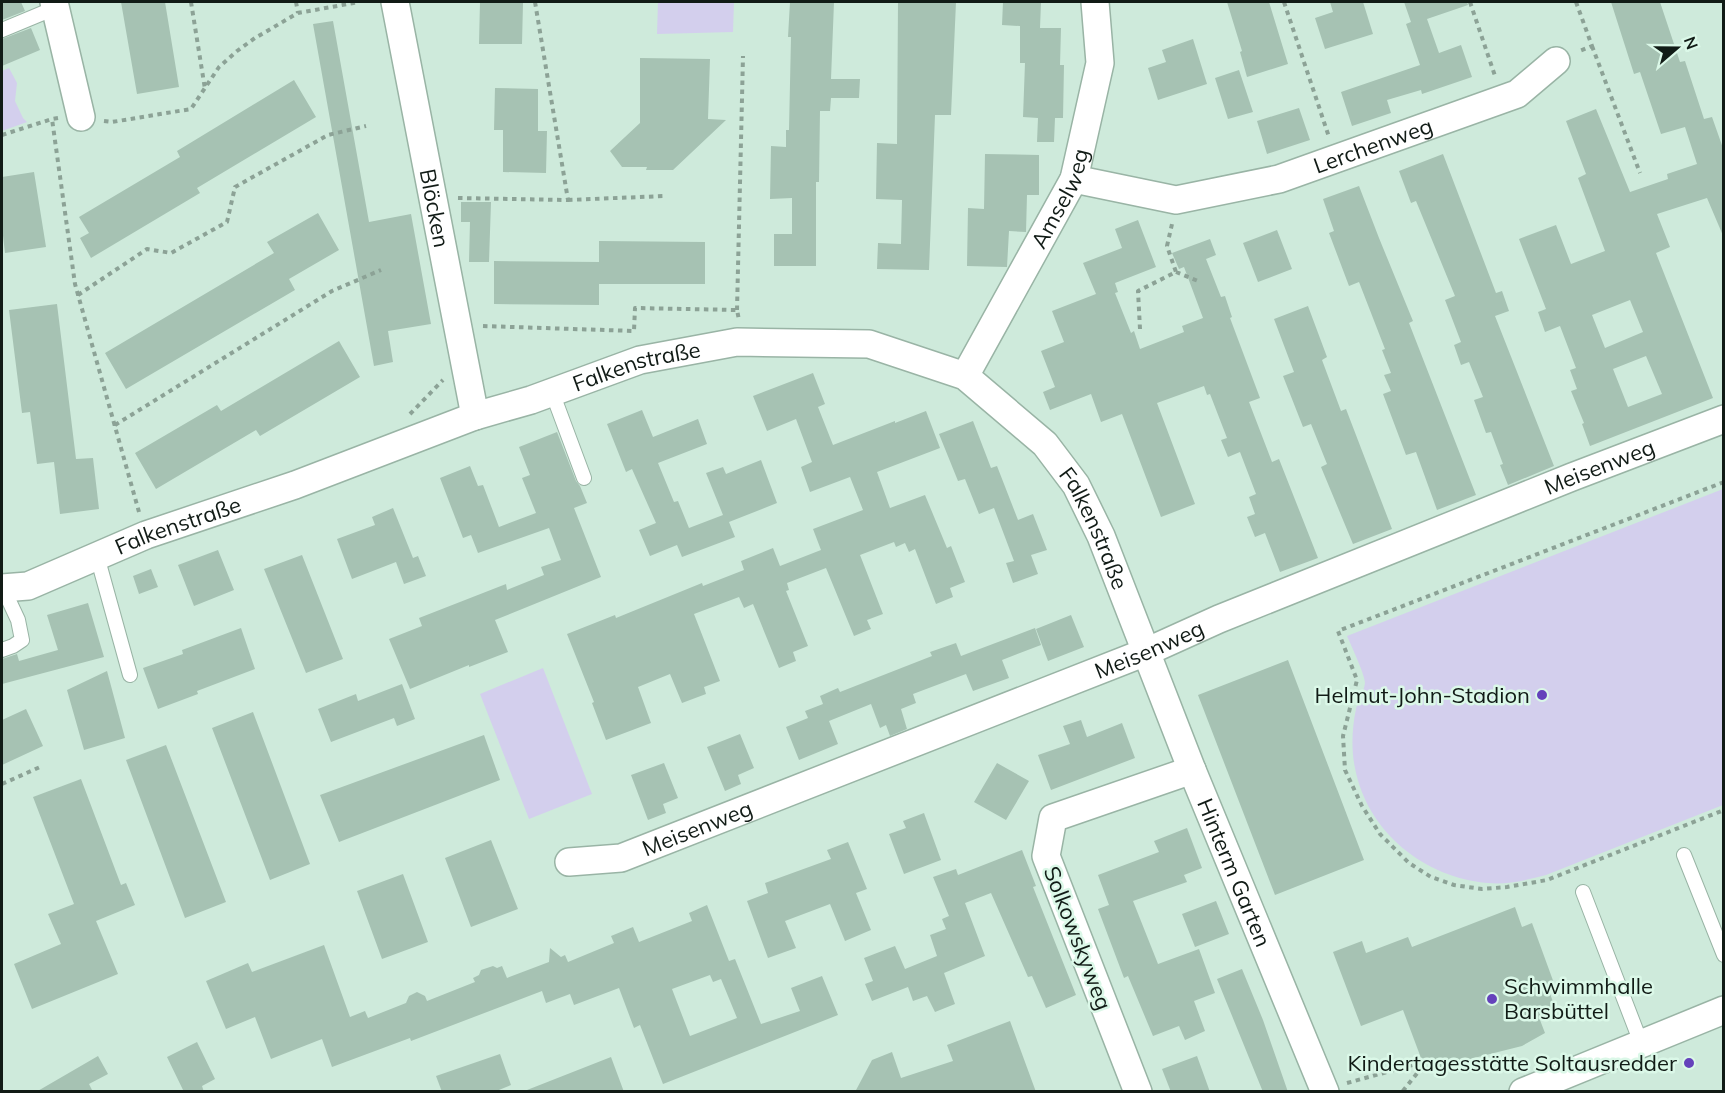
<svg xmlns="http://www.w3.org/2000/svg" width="1725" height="1093" font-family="Mulish,sans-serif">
<rect width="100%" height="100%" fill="#ceeadb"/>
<path fill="#d3cfed" d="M 658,2 L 734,2 L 733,32 L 657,34 Z
M 9,68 L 17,83 L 15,101 L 23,118 L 27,122 L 2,131 L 2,71 Z
M 1723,489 L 1723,805 L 1546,875 C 1527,880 1507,885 1488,883 C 1425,878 1367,832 1355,768 C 1351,749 1352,728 1356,709 C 1358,701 1364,692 1365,683 C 1365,675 1351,645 1347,636 Z
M 543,668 L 592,794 L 529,819 L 480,694 Z"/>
<path fill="#a6c2b3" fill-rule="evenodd" d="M 2,2 L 21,2 L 25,11 L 2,20 Z
M 121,2 L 165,2 L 179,87 L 137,94 Z
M 480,2 L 523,3 L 522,44 L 479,44 Z
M 790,2 L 834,2 L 831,79 L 860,79 L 859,98 L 831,98 L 830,111 L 820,111 L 819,182 L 816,182 L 816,266 L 774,266 L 774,234 L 792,234 L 792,198 L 770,199 L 771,146 L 786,147 L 786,130 L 789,130 L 791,37 L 788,37 Z
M 898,2 L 956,2 L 951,115 L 935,115 L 929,270 L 877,269 L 878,243 L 901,244 L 902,200 L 876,199 L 877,143 L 897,144 Z
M 1003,2 L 1041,2 L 1040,28 L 1061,28 L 1060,65 L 1064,65 L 1063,118 L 1055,118 L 1054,142 L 1037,142 L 1038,118 L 1023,117 L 1025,63 L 1020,63 L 1020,26 L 1002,25 Z
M 1227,2 L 1269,2 L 1288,64 L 1247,77 L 1240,52 L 1242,51 Z
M 1330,2 L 1363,2 L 1373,34 L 1325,49 L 1315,18 L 1333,12 Z
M 1404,2 L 1467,2 L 1468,5 L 1427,19 L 1439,53 L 1461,45 L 1472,77 L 1422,94 L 1421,90 L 1387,100 L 1391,113 L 1352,126 L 1341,92 L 1420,65 L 1406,24 L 1411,22 Z
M 1611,2 L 1660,2 L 1680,62 L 1685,61 L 1704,119 L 1712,117 L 1724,151 L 1724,238 L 1707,198 L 1657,214 L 1670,247 L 1656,253 L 1713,398 L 1590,446 L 1582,424 L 1584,423 L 1571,391 L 1577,389 L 1570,370 L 1576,368 L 1560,326 L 1545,332 L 1538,312 L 1546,309 L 1519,239 L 1556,225 L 1571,264 L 1605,251 L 1578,178 L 1586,174 L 1566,121 L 1596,109 L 1630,192 L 1668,179 L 1667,174 L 1697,164 L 1685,127 L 1661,134 L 1640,72 L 1634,74 ZM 1630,300 L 1643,332 L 1605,348 L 1592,315 ZM 1646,356 L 1662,394 L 1628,407 L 1613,369 Z
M 333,21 L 369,222 L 411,214 L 431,324 L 388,331 L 393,362 L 374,366 L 313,24 Z
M 31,28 L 40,50 L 2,66 L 2,39 Z
M 1193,39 L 1207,84 L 1158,100 L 1148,68 L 1166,62 L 1162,50 Z
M 640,58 L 710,59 L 708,119 L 726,120 L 673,170 L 646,170 L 647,167 L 622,167 L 610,151 L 640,123 Z
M 1239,70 L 1253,112 L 1228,119 L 1215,78 Z
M 294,80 L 316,117 L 197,188 L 200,193 L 91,258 L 80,238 L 89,233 L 79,217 L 180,157 L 177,151 Z
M 495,88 L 538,89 L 538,131 L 547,131 L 546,173 L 503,172 L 503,130 L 494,130 Z
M 1299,108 L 1310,140 L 1267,154 L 1257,121 Z
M 985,154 L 1039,155 L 1039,195 L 1027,195 L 1026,232 L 1009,231 L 1007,267 L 967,266 L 968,208 L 984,209 Z
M 1443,154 L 1496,293 L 1502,291 L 1509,311 L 1495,316 L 1554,466 L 1508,485 L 1500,465 L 1503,464 L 1491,432 L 1486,433 L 1474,400 L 1483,397 L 1469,362 L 1461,365 L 1454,345 L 1461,342 L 1445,300 L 1455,296 L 1416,201 L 1411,203 L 1399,171 Z
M 34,172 L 46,247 L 5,253 L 2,227 L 2,177 Z
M 1359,186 L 1379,238 L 1413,321 L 1409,323 L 1476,495 L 1437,510 L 1416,452 L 1406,455 L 1383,394 L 1391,391 L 1384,375 L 1391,373 L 1382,350 L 1385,349 L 1359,282 L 1349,286 L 1329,233 L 1334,231 L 1323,199 Z
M 461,202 L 491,202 L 489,262 L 469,262 L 470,222 L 461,222 Z
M 318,213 L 339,250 L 289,279 L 295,290 L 126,389 L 105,353 L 274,253 L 267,242 Z
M 1138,220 L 1156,267 L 1115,283 L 1118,292 L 1115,293 L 1131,333 L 1134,331 L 1140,349 L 1184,332 L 1182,326 L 1203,318 L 1184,267 L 1179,269 L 1172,253 L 1210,239 L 1216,255 L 1206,259 L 1221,297 L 1225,296 L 1232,317 L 1230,318 L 1260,398 L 1249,402 L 1272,462 L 1279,459 L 1318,558 L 1280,572 L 1265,533 L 1255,537 L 1247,517 L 1255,514 L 1249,497 L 1256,494 L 1240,452 L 1228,457 L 1221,440 L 1227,438 L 1210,394 L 1207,395 L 1204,386 L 1157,403 L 1195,504 L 1161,517 L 1122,414 L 1101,422 L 1091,394 L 1050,410 L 1043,392 L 1055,387 L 1041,351 L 1064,342 L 1052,311 L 1096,294 L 1083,263 L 1122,248 L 1115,229 Z
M 1277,230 L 1292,269 L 1258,282 L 1243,243 Z
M 599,241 L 705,242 L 705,284 L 599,284 L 599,305 L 494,304 L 494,261 L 599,262 Z
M 57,304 L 76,459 L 93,458 L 99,509 L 60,514 L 54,462 L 37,464 L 30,412 L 22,413 L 9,310 Z
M 1308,306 L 1327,357 L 1322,360 L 1341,411 L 1346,409 L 1392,529 L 1353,544 L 1321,467 L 1327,464 L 1311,424 L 1303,427 L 1283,376 L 1294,372 L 1274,319 Z
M 339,341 L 360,377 L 260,436 L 256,430 L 156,489 L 135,453 L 217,405 L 221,411 Z
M 813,373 L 825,404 L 818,407 L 833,445 L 895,421 L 895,423 L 926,411 L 940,448 L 877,472 L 890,508 L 925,495 L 947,548 L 951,546 L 965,582 L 950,588 L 953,597 L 936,604 L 915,549 L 909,552 L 905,543 L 896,547 L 894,542 L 860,555 L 883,614 L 867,620 L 871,629 L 854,636 L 826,568 L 787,583 L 789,590 L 786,591 L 808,646 L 793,652 L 796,661 L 779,668 L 753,604 L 744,608 L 739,597 L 694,614 L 720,681 L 704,687 L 706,694 L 682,703 L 670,674 L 638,687 L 651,723 L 606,740 L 592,703 L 594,702 L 567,634 L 615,615 L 616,618 L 702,583 L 703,586 L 744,570 L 741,561 L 773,548 L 780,566 L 821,550 L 813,529 L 863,510 L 850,477 L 810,492 L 801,467 L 812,462 L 796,419 L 767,431 L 753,396 Z
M 642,410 L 653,437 L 698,419 L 707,444 L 658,463 L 674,502 L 678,501 L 689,528 L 723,515 L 706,473 L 723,467 L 726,474 L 761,460 L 777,503 L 729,522 L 735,537 L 682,557 L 677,545 L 650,556 L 639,530 L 656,523 L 632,469 L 626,472 L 607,424 Z
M 973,421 L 991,468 L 997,466 L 1018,520 L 1033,514 L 1047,550 L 1031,555 L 1038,574 L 1013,583 L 1006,563 L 1014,561 L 994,508 L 979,514 L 965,479 L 958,481 L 939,434 Z
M 557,432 L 576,481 L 580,486 L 587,503 L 574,508 L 601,577 L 495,620 L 508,652 L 469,667 L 469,665 L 410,689 L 389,639 L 422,626 L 419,618 L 506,584 L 507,590 L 544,575 L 541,567 L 561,560 L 549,528 L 478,553 L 471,535 L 463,538 L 440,478 L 470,466 L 478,486 L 483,485 L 499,527 L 536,513 L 522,478 L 530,475 L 519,447 Z
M 393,508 L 413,558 L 418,556 L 426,576 L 404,584 L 396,562 L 352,579 L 337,539 L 375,525 L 372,517 Z
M 218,550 L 234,590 L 194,606 L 178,565 Z
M 302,555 L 343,659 L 306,673 L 264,569 Z
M 151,569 L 158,587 L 139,594 L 133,576 Z
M 88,603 L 104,657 L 2,684 L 2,659 L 17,654 L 19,661 L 58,650 L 47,615 Z
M 1071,615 L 1084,647 L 1048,661 L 1036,629 Z
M 241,628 L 255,669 L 197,691 L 198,694 L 158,709 L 143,668 L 183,654 L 182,650 Z
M 1035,628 L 1041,645 L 1002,660 L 1009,678 L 973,691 L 966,674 L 913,694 L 916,703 L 901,709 L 907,729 L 890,736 L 886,725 L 880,728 L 871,704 L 829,721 L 838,744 L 799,760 L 786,727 L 808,718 L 805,711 L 823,704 L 820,696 L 838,688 L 840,692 L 932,656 L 930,652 L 956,643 L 961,656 Z
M 1288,660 L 1364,860 L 1275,895 L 1198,695 Z
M 107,671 L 125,738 L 84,750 L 67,690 Z
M 402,684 L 415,719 L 397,726 L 394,718 L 331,742 L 318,709 L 356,694 L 358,701 Z
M 26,709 L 43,746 L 2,765 L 2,720 Z
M 253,712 L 310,864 L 270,880 L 212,728 Z
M 1081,720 L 1087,737 L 1122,723 L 1135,758 L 1051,790 L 1038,755 L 1070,744 L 1063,726 Z
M 740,734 L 754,768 L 738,775 L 741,784 L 725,791 L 707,747 Z
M 484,735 L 500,780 L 339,842 L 320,795 Z
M 166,745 L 226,902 L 185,918 L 126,760 Z
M 664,763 L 678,798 L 663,804 L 666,813 L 648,820 L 631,775 Z
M 997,763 L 1029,781 L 1006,820 L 974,802 Z
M 81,779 L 121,885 L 126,883 L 135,905 L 96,921 L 118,974 L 32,1009 L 14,964 L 61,944 L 48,914 L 74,904 L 33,797 Z
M 924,813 L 941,860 L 904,874 L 889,834 L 906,828 L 903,821 Z
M 1187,828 L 1202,868 L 1184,875 L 1187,882 L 1133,901 L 1158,964 L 1199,949 L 1215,993 L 1194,1001 L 1205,1031 L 1185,1040 L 1179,1026 L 1153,1036 L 1128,976 L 1124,978 L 1098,909 L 1109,905 L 1098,875 L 1159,852 L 1154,841 Z
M 491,840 L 518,909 L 471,927 L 445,858 Z
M 848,842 L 867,889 L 856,893 L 871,930 L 845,941 L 830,904 L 785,921 L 796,948 L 768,958 L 747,901 L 768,893 L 765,883 L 831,859 L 827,850 Z
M 1022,850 L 1036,886 L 1033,887 L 1076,995 L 1046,1008 L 1032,976 L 1028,977 L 991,893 L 965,903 L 985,956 L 944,973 L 955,1004 L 935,1012 L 927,996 L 913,1001 L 908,987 L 872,1001 L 865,984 L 873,981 L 864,958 L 895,946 L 905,969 L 937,956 L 930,935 L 946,929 L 942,919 L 949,916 L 933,877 L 956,869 L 958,875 Z
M 403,874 L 428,942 L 382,959 L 357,891 Z
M 1216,901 L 1229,934 L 1195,947 L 1182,914 Z
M 707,905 L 729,961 L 735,959 L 761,1024 L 800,1011 L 791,988 L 822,976 L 838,1015 L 663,1084 L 640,1025 L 634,1028 L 619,988 L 574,1005 L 570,994 L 546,1003 L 542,991 L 411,1041 L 410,1038 L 332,1067 L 322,1039 L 271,1059 L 255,1017 L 226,1029 L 206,981 L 248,963 L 252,972 L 324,945 L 350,1017 L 365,1011 L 368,1018 L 406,1003 L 409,996 L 417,992 L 425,996 L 427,1001 L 475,982 L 473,978 L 479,975 L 481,970 L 493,966 L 497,968 L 502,966 L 507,978 L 549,962 L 550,948 L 561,957 L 565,955 L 568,962 L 614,943 L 611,936 L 633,927 L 639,942 L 692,921 L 689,913 ZM 710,975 L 713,982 L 721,979 L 737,1018 L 690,1036 L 672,989 Z
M 1515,907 L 1522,927 L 1532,923 L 1555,986 L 1548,988 L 1557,1013 L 1540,1020 L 1545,1033 L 1522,1046 L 1470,1059 L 1447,1070 L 1421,1058 L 1403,1010 L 1361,1026 L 1333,952 L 1362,941 L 1366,953 L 1408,937 L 1412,947 Z
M 1242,969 L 1263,1020 L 1288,1092 L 1263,1092 L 1217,979 Z
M 1010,1021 L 1036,1092 L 855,1092 L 872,1060 L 892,1052 L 901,1078 L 953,1061 L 947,1045 Z
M 197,1042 L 215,1079 L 202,1086 L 204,1092 L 184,1092 L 167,1057 Z
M 500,1054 L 511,1085 L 494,1092 L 442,1092 L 436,1076 Z
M 98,1056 L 108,1074 L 89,1084 L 93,1092 L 36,1092 Z
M 1197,1056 L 1210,1092 L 1171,1092 L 1162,1069 Z
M 611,1057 L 624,1092 L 527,1092 L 527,1090 Z"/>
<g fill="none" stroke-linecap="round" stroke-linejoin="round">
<g stroke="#99b4a5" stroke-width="16">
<path id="lane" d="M 2,30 L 55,8
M 552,392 L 584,478
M 97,556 L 130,675
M 2,650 L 13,646 L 22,640 L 18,620 L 3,588
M 1684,855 L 1724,955
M 1583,892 L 1641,1043"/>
</g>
<g stroke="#99b4a5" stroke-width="30">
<g id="street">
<path d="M 54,2 L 81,117"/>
<path id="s1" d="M 395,2 L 475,416"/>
<path id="s2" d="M 1074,179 L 1176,200 L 1279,179 L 1517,94 L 1556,61"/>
<path id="s3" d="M 965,376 L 1074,179 L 1100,63 L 1095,2"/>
<path id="s4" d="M 2,588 L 28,586 L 146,535 L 295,485 L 475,416 L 531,400 L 640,360 L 737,342 L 869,344 L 965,376 L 1045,444 L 1076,485 L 1101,536 L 1192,770 L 1325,1092"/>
<path id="s5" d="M 569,862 L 621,858 L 1146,652 L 1219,619 L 1572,477 L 1724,419"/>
<path d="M 1138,1092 L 1046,856 L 1053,818 L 1192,770"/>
<path d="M 1523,1092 L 1724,1010"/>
</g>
</g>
<path stroke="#8ca296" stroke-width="4" stroke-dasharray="4.5 4.5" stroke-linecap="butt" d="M 191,2 L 205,89
M 296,2 L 298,13
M 1284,2 L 1329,137
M 1470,2 L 1495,76
M 1576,2 L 1592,46 L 1577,52
M 1592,46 L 1640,173
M 58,118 L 52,119 L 75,284 L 139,512
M 104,121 L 112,122 L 191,109 L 219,67 L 237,51 L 255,38 L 298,13 L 359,2
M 2,135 L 52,119
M 458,198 L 568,200 L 535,2
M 568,200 L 664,196
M 1176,272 L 1198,281
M 78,295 L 147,249 L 171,253 L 227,222 L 235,187 L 328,135 L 366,126
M 737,310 L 743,56
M 483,326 L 634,331 L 635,308 L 737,310 L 739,320
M 1140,329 L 1138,291 L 1176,272 L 1167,246 L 1172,224
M 410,414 L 443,380
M 115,425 L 332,291 L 381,270
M 1724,482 L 1338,631 L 1357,680 L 1343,736 L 1345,770 L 1362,806 L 1380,834 L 1409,863 L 1431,877 L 1454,885 L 1482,889 L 1507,887 L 1547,880 L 1724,810
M 2,784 L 40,767
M 1347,1083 L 1427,1061 L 1402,1092"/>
<use href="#lane" stroke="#fff" stroke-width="14"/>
<use href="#street" stroke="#fff" stroke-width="27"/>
</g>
<g fill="#6542bb" stroke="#dbf8e8" stroke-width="2">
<circle cx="1542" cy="695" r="6"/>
<circle cx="1492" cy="999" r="6"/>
<circle cx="1689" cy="1063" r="6"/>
</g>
<g text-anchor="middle" stroke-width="5" stroke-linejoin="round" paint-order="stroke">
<g font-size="22" fill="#111b16" stroke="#dbf8e8">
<text dy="8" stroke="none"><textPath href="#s2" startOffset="309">Lerchenweg</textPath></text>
<text dy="8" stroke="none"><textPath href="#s3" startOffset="202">Amselweg</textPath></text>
<text dy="8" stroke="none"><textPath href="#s1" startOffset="210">Blöcken</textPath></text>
<text dy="8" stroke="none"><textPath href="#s4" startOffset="674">Falkenstraße</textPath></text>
<text dy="8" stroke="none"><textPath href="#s5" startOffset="1106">Meisenweg</textPath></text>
<text dy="8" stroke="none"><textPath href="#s4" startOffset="188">Falkenstraße</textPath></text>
<text dy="8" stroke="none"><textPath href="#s4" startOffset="1214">Falkenstraße</textPath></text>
<text dy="8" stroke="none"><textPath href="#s5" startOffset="620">Meisenweg</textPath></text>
<text dy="8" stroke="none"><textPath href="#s5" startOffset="134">Meisenweg</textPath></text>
<text dy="8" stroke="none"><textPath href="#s4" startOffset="1586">Hinterm Garten</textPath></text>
<text transform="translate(1078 938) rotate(69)" y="8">Solkowskyweg</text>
</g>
<g font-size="22" fill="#111b16" stroke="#dbf8e8" text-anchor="end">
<text x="1530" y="703">Helmut-John-Stadion</text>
<text x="1504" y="994" text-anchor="start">Schwimmhalle<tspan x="1504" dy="25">Barsbüttel</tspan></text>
<text x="1677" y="1071">Kindertagesstätte Soltausredder</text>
</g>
</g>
<rect width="1725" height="1093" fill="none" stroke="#111b16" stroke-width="6"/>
<g transform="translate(1677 48) rotate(70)" stroke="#dbf8e8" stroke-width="4.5" paint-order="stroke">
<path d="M0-4.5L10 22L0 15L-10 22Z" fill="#111b16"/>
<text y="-9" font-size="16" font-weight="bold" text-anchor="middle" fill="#111b16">N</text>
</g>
</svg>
